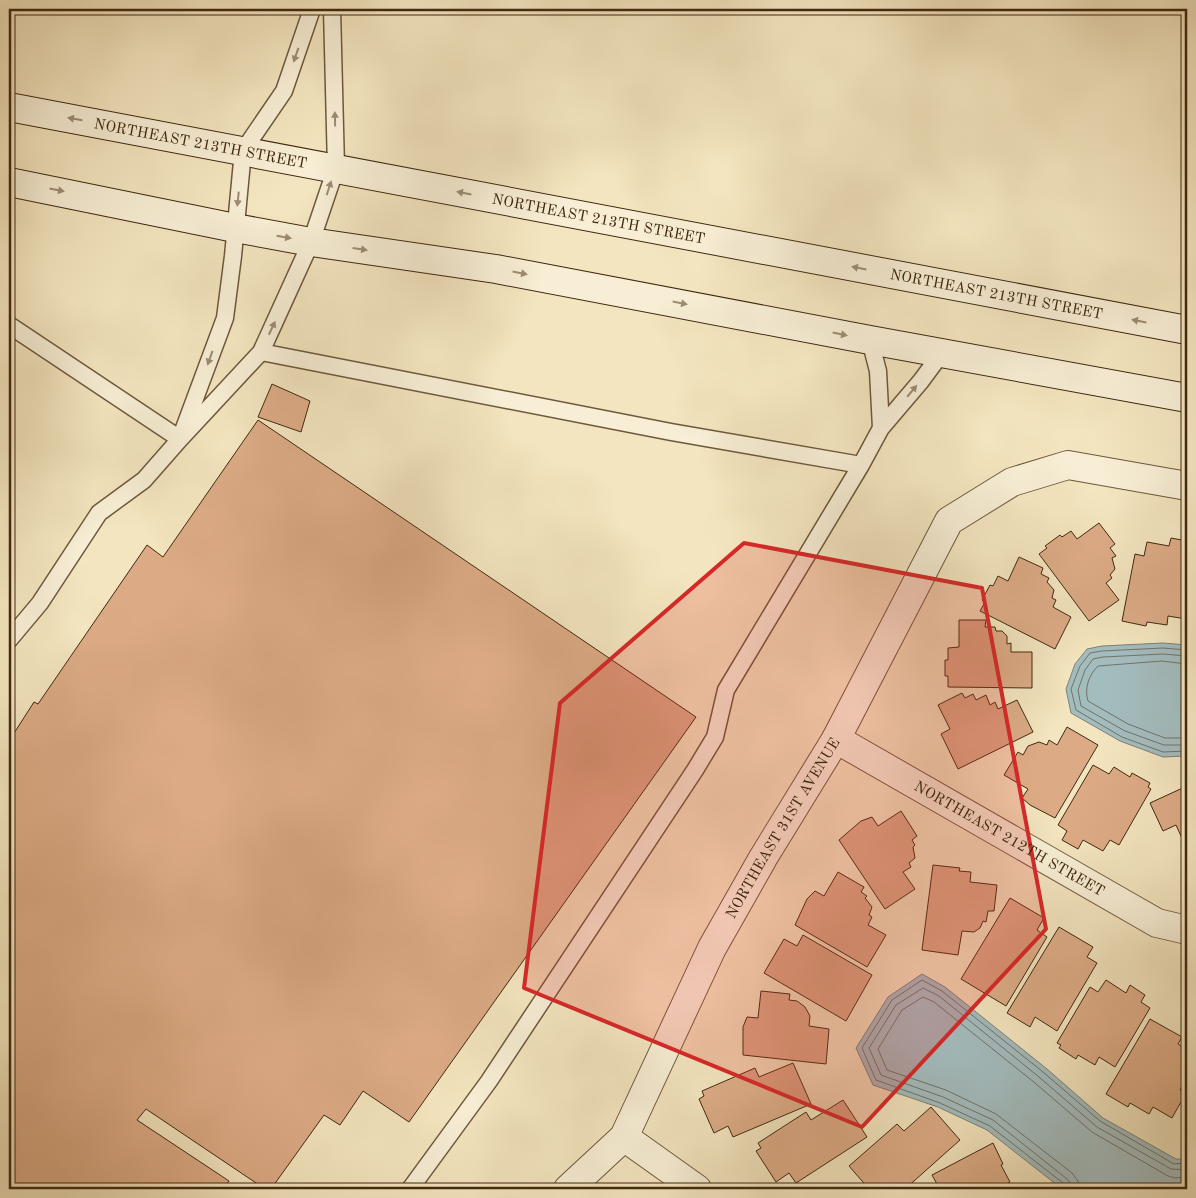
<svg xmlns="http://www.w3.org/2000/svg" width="1196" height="1198" font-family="'Old Standard TT',serif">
<rect width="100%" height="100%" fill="#f3e5bf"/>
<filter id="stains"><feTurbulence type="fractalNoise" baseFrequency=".004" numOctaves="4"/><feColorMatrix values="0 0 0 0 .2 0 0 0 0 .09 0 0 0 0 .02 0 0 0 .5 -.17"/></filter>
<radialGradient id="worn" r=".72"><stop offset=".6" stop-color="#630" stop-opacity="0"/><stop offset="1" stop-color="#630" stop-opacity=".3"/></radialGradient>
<path fill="#a3bcbe" stroke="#7c8178" d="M 1163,643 L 1187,645 L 1187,756 L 1163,757 L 1120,741 L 1071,713 L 1066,689 L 1075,664 L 1087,649 L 1102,646 Z
M 922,974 L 945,987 L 1047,1069 L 1103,1118 L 1176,1159 L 1187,1159 L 1187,1189 L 1062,1189 L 987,1130 L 938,1107 L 873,1085 L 856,1048 L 888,997 Z"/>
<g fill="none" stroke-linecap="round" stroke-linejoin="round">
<path stroke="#727267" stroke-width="1" d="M 1187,650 L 1163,648 L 1102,651 L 1090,653 L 1080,666 L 1071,689 L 1076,710 L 1122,737 L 1163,752 L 1187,751
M 1187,656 L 1163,654 L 1103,657 L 1093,659 L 1085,670 L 1078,690 L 1081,706 L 1125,731 L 1164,745 L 1187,745
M 1187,664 L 1162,661 L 1098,666 C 1089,675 1084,688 1088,701 L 1128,724 L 1165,738 L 1187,738
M 1065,1189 L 1063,1183 L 990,1126 L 940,1103 L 876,1080 L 862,1048 L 892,1000 L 922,980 L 942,991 L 1043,1072 L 1100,1121 L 1174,1164 L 1187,1163
M 1071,1189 L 1071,1184 L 1067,1179 L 993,1120 L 943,1097 L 881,1075 L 869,1048 L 896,1005 L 923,988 L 939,996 L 1039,1077 L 1097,1127 L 1171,1169 L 1187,1170
M 1079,1189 L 1078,1181 L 1072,1173 L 996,1114 L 946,1090 L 887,1070 L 878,1049 L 902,1010 L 923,997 L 934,1002 L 1035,1083 L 1092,1132 L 1168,1176 L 1175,1178 L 1187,1177"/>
</g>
<path fill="#dcab86" stroke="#412910" d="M 272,384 L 310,401 L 301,432 L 258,417 Z
M 258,420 L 696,717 L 409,1122 L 363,1091 L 340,1125 L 324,1115 L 271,1189 L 265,1189 L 146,1109 L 137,1120 L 229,1181 L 223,1189 L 9,1189 L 9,741 L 34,702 L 38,704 L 147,545 L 163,557 Z
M 1099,523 L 1115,544 L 1110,548 L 1116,556 L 1112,558 L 1115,569 L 1110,575 L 1112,578 L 1106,583 L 1119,600 L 1089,621 L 1039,554 L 1047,548 L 1045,546 L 1060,535 L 1062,537 L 1071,531 L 1077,539 Z
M 1171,538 L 1187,541 L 1186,619 L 1168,616 L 1167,625 L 1147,622 L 1146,626 L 1122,621 L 1135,554 L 1144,556 L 1147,542 L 1169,546 Z
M 1019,557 L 1043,568 L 1041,574 L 1049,578 L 1047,582 L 1054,590 L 1052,598 L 1056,600 L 1053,607 L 1071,617 L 1055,649 L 980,611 L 985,602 L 982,600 L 990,585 L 993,586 L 998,576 L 1008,581 Z
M 959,620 L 986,620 L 985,627 L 995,627 L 996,631 L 1002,631 L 1007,636 L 1007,644 L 1011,643 L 1011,652 L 1032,652 L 1032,688 L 948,687 L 948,676 L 945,676 L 945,660 L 948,660 L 948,648 L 959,647 Z
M 962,693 L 965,698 L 973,694 L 976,700 L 986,695 L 990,705 L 995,702 L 998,709 L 1017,700 L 1033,732 L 958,769 L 941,734 L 950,729 L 938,705 Z
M 1067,727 L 1098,745 L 1055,818 L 1030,805 L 1022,798 L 1028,789 L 1004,775 L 1018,752 L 1023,755 L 1028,746 L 1039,742 L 1047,745 L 1049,740 L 1057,745 Z
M 1093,765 L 1109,774 L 1114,767 L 1130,777 L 1132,773 L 1150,783 L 1148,787 L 1151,789 L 1119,845 L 1110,840 L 1103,851 L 1083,840 L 1078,849 L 1062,840 L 1067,831 L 1058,825 Z
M 1187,786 L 1187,846 L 1186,847 L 1176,825 L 1163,831 L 1150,803 Z
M 901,811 L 917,836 L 912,840 L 915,845 L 913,847 L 915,858 L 909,863 L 911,867 L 903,872 L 915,889 L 885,909 L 839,840 L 861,821 L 872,817 L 878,826 Z
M 933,865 L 960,868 L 959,871 L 971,872 L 970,882 L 997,885 L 994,911 L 988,911 L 986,922 L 983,921 L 980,928 L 974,932 L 962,931 L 958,955 L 922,950 Z
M 838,872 L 864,887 L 861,892 L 867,896 L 865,898 L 872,907 L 869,915 L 872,917 L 868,925 L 886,935 L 867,967 L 795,925 L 807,899 L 815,891 L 824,896 Z
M 1010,898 L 1044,918 L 1037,930 L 1047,937 L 1006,1006 L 961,979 Z
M 1059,927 L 1093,947 L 1087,957 L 1097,963 L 1057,1031 L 1035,1017 L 1030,1027 L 1007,1013 Z
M 803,935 L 872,975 L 846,1021 L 764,973 L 784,939 L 797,946 Z
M 1106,980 L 1126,993 L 1130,985 L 1145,995 L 1141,1002 L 1150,1008 L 1115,1067 L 1099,1057 L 1095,1065 L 1078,1055 L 1076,1059 L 1059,1048 L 1061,1045 L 1057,1043 L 1090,987 L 1098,992 Z
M 761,991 L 790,994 L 789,1000 L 797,1001 L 805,1007 L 810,1016 L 809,1026 L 829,1029 L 826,1064 L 743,1055 L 743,1027 L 747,1017 L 758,1018 Z
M 1150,1019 L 1182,1037 L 1178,1044 L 1187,1050 L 1187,1062 L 1186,1065 L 1187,1066 L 1187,1077 L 1180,1090 L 1186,1093 L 1172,1118 L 1153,1107 L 1149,1114 L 1130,1103 L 1128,1107 L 1106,1094 Z
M 793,1063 L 811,1104 L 733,1137 L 728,1126 L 714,1133 L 699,1099 L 704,1096 L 702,1091 L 755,1068 L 759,1077 Z
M 843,1100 L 867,1137 L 796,1183 L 789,1173 L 776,1182 L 756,1151 L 761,1148 L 758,1143 L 806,1112 L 811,1120 Z
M 931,1107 L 960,1140 L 905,1189 L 892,1189 L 889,1186 L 886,1189 L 869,1189 L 849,1166 L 897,1124 L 904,1131 Z
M 993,1143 L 1003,1164 L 1001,1165 L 1010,1182 L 1001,1187 L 1002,1189 L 927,1189 L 937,1184 L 932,1175 Z"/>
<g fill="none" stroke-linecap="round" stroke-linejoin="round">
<g stroke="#6e583c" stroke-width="19">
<path id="lane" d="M 312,9 L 284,91 L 243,151 L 233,256 L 225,318 L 180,439 L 261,352 L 311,242 L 336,168 L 332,9
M 9,325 L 180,439 L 144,480 L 99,513 L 40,603 L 9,640
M 870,340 L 878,371 L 881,428
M 261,352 L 671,432 L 861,465
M 410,1189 L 489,1081 L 695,770 L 715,737 L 726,690 L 861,465 L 881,428 L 921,381 L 941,354"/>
</g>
<g stroke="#6e583c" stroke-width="30">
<g id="street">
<path id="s1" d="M 836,739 L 1157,923 L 1187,930"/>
<path d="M 624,1137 L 697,1189"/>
<path id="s2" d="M 568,1189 L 624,1137 L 712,948 L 763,858 L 836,739 L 949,521 L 1012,482 L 1068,465 L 1187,486"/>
</g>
</g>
<g stroke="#412910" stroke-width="30">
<g id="secondary">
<path id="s3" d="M 9,107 L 1187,330"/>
<path d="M 9,182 L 235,228 L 311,242 L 496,269 L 870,340 L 1187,398"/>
</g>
</g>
<use href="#lane" stroke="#f7eed5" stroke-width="16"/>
<use href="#street" stroke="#f7eed5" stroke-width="28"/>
<use href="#secondary" stroke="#f7eed5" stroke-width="28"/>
</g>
<defs><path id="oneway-solid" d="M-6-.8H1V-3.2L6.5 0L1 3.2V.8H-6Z" transform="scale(1.25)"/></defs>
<g fill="#9c8c72">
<use href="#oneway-solid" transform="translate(296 55) rotate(109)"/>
<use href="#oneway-solid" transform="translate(75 119) rotate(-170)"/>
<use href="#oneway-solid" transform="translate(335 119) rotate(-91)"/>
<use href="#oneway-solid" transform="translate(329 188) rotate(-72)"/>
<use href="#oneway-solid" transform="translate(57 190) rotate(11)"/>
<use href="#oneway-solid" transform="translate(464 193) rotate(-169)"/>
<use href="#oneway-solid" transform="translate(238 199) rotate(96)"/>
<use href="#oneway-solid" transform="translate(284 237) rotate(10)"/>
<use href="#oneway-solid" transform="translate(360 249) rotate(8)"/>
<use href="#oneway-solid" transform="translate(859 268) rotate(-169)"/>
<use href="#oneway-solid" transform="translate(520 273) rotate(11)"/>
<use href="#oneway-solid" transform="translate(680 303) rotate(11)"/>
<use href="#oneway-solid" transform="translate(1139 321) rotate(-169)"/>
<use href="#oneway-solid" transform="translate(272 328) rotate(-65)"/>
<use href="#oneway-solid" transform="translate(840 334) rotate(12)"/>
<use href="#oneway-solid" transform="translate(210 358) rotate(110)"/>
<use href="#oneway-solid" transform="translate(912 391) rotate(-50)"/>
</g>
<path fill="#d62828" fill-opacity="0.2" stroke="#d62828" stroke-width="4" stroke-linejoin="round" d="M 744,543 L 982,588 L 1046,929 L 862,1127 L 524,988 L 560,703 Z"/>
<g text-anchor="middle" stroke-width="4" stroke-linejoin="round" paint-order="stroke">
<g font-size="15" fill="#412910" stroke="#f7eed5">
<text dy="5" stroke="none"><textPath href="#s3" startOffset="195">NORTHEAST 213TH STREET</textPath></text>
<text dy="5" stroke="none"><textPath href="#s3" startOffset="600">NORTHEAST 213TH STREET</textPath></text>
<text dy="5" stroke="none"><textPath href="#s3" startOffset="1005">NORTHEAST 213TH STREET</textPath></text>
<text dy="5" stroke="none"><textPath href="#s2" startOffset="424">NORTHEAST 31ST AVENUE</textPath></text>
<text dy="5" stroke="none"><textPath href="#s1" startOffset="200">NORTHEAST 212TH STREET</textPath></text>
</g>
</g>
<rect width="1196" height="1198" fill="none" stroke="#f3e5bf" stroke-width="30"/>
<rect x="10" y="10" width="1176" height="1178" fill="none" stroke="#412910" stroke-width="2.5"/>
<rect x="15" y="15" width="1166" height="1168" fill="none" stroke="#412910"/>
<rect width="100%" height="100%" filter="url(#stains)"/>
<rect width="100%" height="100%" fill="url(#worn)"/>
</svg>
